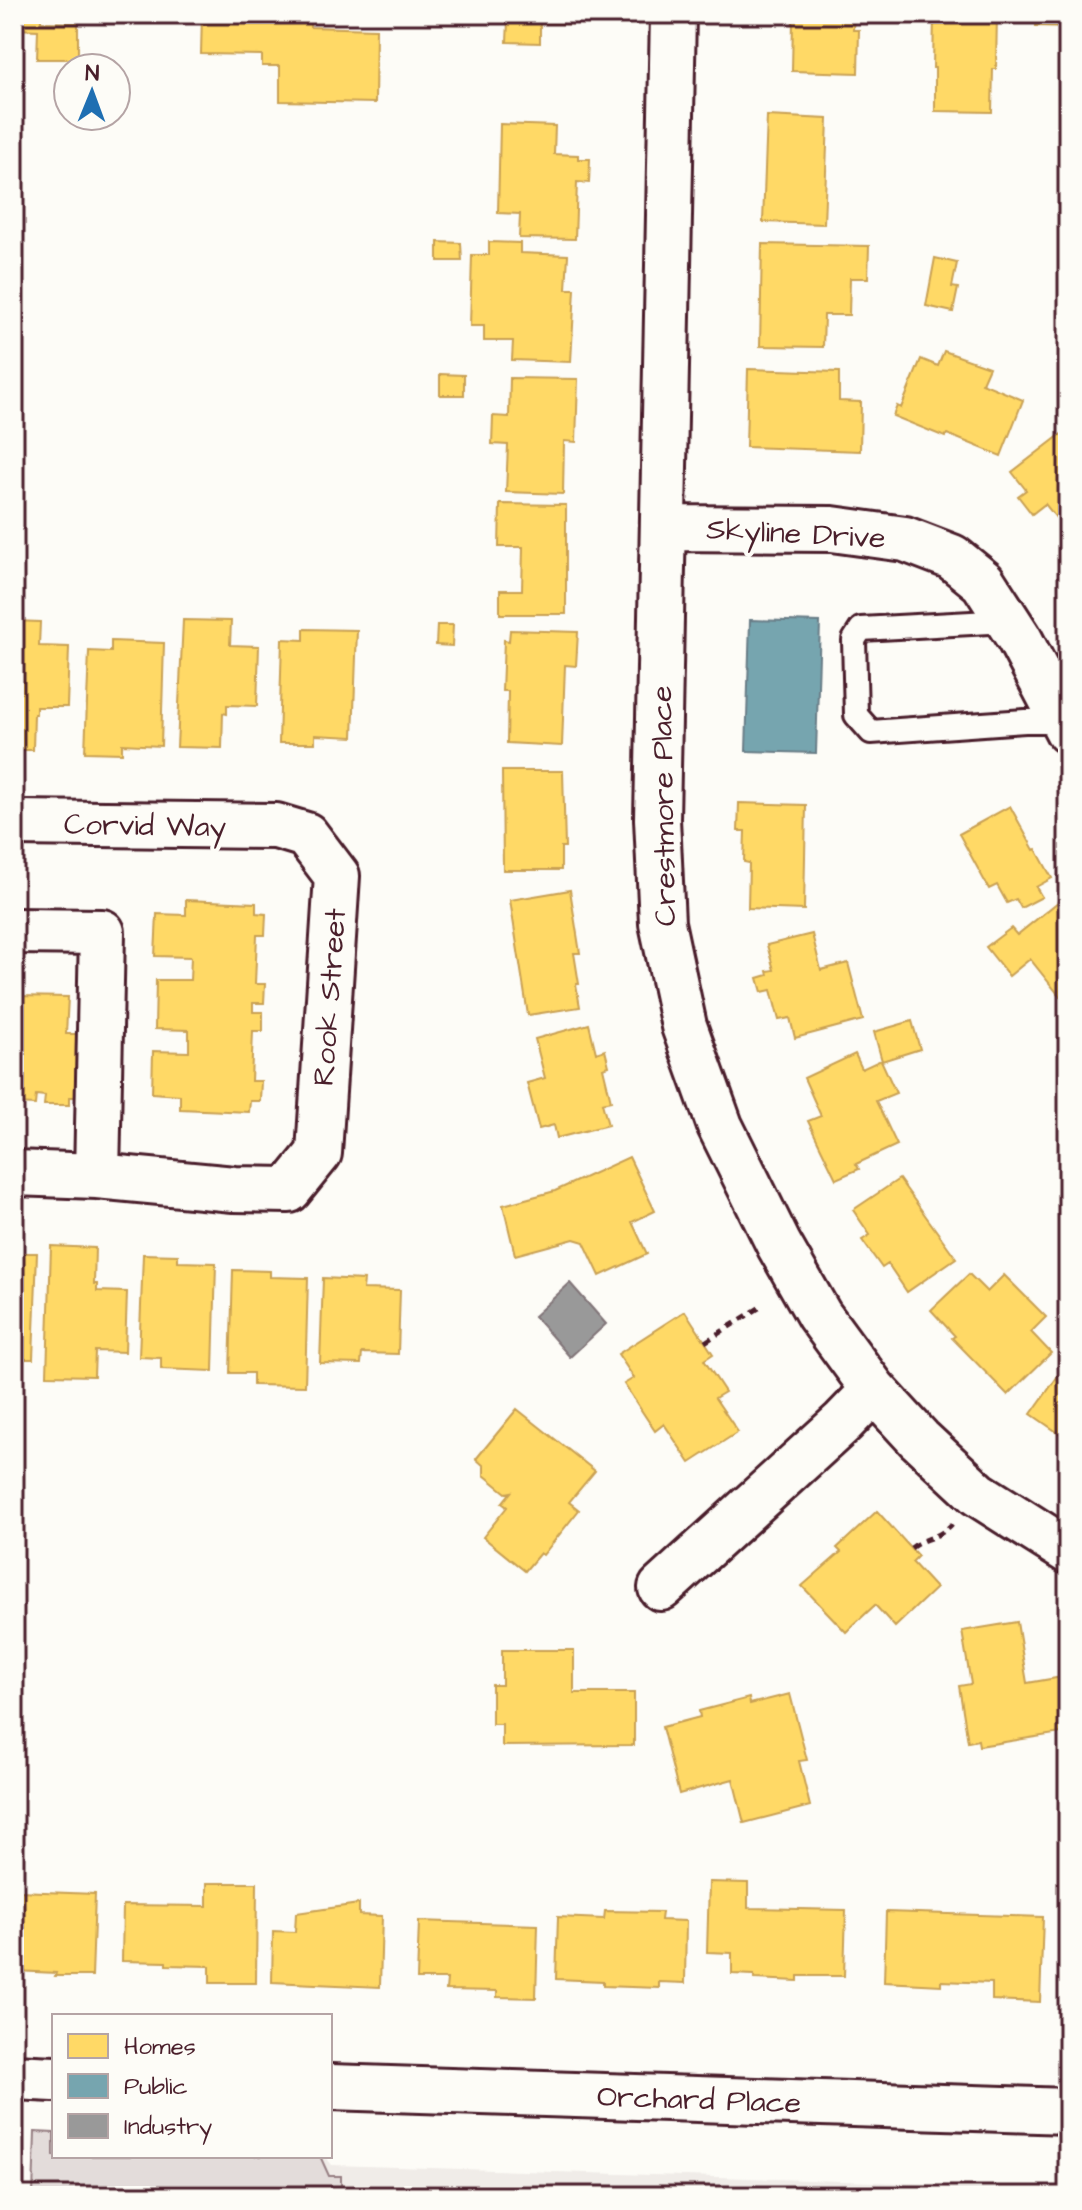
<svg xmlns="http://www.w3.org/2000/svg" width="1082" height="2210" font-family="'Architects Daughter',sans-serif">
<rect width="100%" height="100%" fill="#fdfcf7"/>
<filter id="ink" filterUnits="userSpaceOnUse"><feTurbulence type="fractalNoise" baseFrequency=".0125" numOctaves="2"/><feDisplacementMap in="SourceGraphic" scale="16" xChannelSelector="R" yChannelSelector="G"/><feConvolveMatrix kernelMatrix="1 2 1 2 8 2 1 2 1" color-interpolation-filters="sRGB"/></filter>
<g filter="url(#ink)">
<path fill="#f0ece8" d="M 35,2132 L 54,2133 L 54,2156 L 325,2156 L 332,2165 L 1068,2188 L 1068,2196 L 33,2196 Z"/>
<path fill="#e3dcda" stroke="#967e82" stroke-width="2" d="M 35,2132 L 54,2133 L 54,2156 L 320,2156 L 329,2176 L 341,2176 L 341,2196 L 33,2196 Z"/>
<path fill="#ffd966" stroke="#c9a154" stroke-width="2" d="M 14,14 L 41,14 L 41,22 L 78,23 L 78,59 L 37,59 L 38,30 L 14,29 Z
M 202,14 L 310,14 L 310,27 L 376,29 L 375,103 L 280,101 L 280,66 L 262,66 L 262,55 L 201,54 Z
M 451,14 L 602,14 L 601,24 L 540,23 L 540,43 L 507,42 L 508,21 L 505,21 L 505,16 Z
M 758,14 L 854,14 L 853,30 L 859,30 L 858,73 L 792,71 L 793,20 L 758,19 Z
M 934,14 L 997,14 L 996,69 L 993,69 L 992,112 L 935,111 L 935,68 L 933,68 Z
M 1036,14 L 1068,14 L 1068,27 L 1036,26 Z
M 767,116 L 828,119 L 824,224 L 763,222 Z
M 500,124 L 555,126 L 554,154 L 578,155 L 578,159 L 590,159 L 589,183 L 577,182 L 575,239 L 519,238 L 520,214 L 498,213 Z
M 438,242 L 461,243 L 462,261 L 438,261 Z
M 489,242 L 520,243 L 520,253 L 568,255 L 566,289 L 575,289 L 571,362 L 512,360 L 513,341 L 484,341 L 484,326 L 470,326 L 472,255 L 489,255 Z
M 762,244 L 869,246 L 868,278 L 850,278 L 849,315 L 824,315 L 823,347 L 760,346 Z
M 935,258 L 957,263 L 952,287 L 958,288 L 953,312 L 926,306 Z
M 944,351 L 989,367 L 982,383 L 1023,400 L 1001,456 L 947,434 L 945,437 L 893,416 L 897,406 L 901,408 L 921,359 L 938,366 Z
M 748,369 L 839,372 L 839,401 L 861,402 L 860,451 L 746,447 Z
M 440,374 L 464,375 L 464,395 L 440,395 Z
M 510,378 L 578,379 L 576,442 L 564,441 L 563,494 L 506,492 L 508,445 L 492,444 L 493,416 L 509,417 Z
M 1068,429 L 1068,533 L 1045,504 L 1032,514 L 1018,496 L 1026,490 L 1012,472 Z
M 500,504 L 566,505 L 566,614 L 500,614 L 500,590 L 522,590 L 523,547 L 499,547 Z
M 183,620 L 231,621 L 230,645 L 259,646 L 257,706 L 227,705 L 227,714 L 223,713 L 222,748 L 177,747 Z
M 14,621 L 40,622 L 39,646 L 69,647 L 67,707 L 36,707 L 36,714 L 34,714 L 33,750 L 14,750 Z
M 437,625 L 453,625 L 452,646 L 436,645 Z
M 304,629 L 357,630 L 353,737 L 315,735 L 315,743 L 279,743 L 282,639 L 304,640 Z
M 510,630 L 578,632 L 576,666 L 565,665 L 562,746 L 507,743 L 508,691 L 502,691 L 504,640 L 509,641 Z
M 111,641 L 164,643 L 161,746 L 122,744 L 122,753 L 85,752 L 89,651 L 111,652 Z
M 502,771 L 563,771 L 565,847 L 561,847 L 561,870 L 503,870 Z
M 739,803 L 806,805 L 804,910 L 748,908 L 749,863 L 744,862 L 745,831 L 738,831 Z
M 1010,806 L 1034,850 L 1036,849 L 1052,878 L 1036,887 L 1042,897 L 1021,908 L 1016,899 L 1007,903 L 997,885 L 989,889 L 959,834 Z
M 570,890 L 580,953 L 574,953 L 579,984 L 576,984 L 580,1007 L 528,1015 L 510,900 Z
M 186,900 L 256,903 L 256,913 L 266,914 L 265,935 L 257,935 L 255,984 L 265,984 L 264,1003 L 253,1003 L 253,1012 L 263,1012 L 263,1031 L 253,1031 L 251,1081 L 261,1081 L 260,1101 L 250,1101 L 249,1112 L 180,1109 L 180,1095 L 152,1093 L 153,1051 L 189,1052 L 189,1030 L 155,1029 L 156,980 L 190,980 L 191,957 L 155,956 L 157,914 L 186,915 Z
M 1058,902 L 1068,914 L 1068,1003 L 1066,1004 L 1030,959 L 1009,976 L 986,947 L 1011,928 L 1017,935 Z
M 812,934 L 821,970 L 848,963 L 863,1020 L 795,1038 L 790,1018 L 779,1020 L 771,990 L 762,992 L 758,978 L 768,975 L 767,971 L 774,970 L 767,945 Z
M 18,996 L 68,997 L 66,1034 L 77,1034 L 75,1097 L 69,1097 L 69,1105 L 44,1105 L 45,1096 L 36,1095 L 35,1105 L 15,1104 L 14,1032 L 17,1032 Z
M 912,1021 L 920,1049 L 882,1061 L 874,1032 Z
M 589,1024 L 596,1053 L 605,1050 L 609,1066 L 603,1068 L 611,1101 L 602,1103 L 608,1125 L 557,1138 L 554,1125 L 539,1129 L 527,1083 L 545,1078 L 535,1039 Z
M 855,1054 L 862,1069 L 881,1060 L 896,1093 L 876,1101 L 897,1145 L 856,1164 L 859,1169 L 836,1179 L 808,1121 L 821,1116 L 804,1078 Z
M 629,1157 L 655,1211 L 632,1222 L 647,1254 L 600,1276 L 584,1242 L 574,1239 L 515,1255 L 503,1205 L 555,1191 Z
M 899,1179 L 956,1258 L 907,1292 L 888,1264 L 882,1268 L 862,1240 L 870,1235 L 853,1210 Z
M 51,1246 L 95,1248 L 94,1284 L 97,1284 L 97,1291 L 127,1292 L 125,1352 L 95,1351 L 94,1376 L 47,1375 Z
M 14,1253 L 37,1253 L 33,1359 L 14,1359 Z
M 143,1254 L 178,1255 L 178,1262 L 216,1263 L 213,1371 L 161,1369 L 161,1358 L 139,1357 Z
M 233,1270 L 270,1271 L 270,1277 L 308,1278 L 305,1386 L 253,1385 L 253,1373 L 230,1373 Z
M 969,1274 L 987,1292 L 1004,1275 L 1046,1317 L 1031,1332 L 1051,1353 L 1008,1395 L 952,1338 L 955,1336 L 931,1310 Z
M 323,1278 L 364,1280 L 363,1289 L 400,1290 L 398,1354 L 362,1353 L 361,1364 L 320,1363 Z
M 685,1311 L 713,1354 L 704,1360 L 725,1392 L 715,1398 L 738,1432 L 690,1463 L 664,1424 L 655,1431 L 624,1384 L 634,1378 L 618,1354 Z
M 1068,1362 L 1068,1423 L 1060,1434 L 1031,1414 Z
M 517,1409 L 595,1471 L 569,1502 L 579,1510 L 543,1555 L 540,1553 L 525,1571 L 483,1537 L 507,1507 L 502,1503 L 511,1492 L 506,1493 L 484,1475 L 484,1466 L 476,1459 Z
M 877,1511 L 918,1556 L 912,1562 L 936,1588 L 895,1627 L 875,1605 L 846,1632 L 802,1586 L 841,1552 L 837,1548 Z
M 1017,1622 L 1027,1683 L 1068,1676 L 1068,1732 L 979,1746 L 978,1740 L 968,1742 L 959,1686 L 971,1684 L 962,1631 Z
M 502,1650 L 574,1650 L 574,1693 L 634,1693 L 634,1745 L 502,1746 L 502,1724 L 492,1724 L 492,1685 L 502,1685 Z
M 790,1694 L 807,1760 L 799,1761 L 810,1806 L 744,1823 L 733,1779 L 679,1794 L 662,1727 L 700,1717 L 699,1711 L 749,1698 L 750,1704 Z
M 709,1882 L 748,1883 L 748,1908 L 846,1910 L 844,1976 L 798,1976 L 798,1981 L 754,1979 L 754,1975 L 732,1974 L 732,1953 L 707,1952 Z
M 207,1883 L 257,1883 L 256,1983 L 210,1983 L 210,1966 L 166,1965 L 166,1962 L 122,1961 L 123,1905 L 207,1906 Z
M 18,1891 L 95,1894 L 92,1976 L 55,1976 L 56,1973 L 15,1971 Z
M 359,1904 L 359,1915 L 382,1916 L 380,1987 L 272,1982 L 273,1931 L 295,1932 L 296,1913 Z
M 605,1911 L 662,1912 L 661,1920 L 686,1921 L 685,1983 L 659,1982 L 659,1988 L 603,1986 L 603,1981 L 556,1979 L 558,1917 L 604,1919 Z
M 886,1912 L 1043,1917 L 1040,2002 L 992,2000 L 992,1983 L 941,1981 L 941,1985 L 884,1982 Z
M 419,1921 L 538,1925 L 536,1998 L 497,1997 L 497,1991 L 446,1990 L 447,1979 L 417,1979 Z"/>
<path fill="#76a5af" stroke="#697d87" stroke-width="2" d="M 750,620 L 820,622 L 816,753 L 746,751 Z"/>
<path fill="#999" stroke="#817478" stroke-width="2" d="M 570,1283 L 606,1324 L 570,1357 L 534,1316 Z"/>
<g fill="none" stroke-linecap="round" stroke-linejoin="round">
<g stroke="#4a1f2b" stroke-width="28">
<path id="service" d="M 1008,621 L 861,629 L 854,640 L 856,715 L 871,732 L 1025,721 L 1063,721"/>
</g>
<g stroke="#4a1f2b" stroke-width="50">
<path id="minor" d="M 673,14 L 657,819 L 662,923 L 684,1026 L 720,1126 L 779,1245 L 819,1315 L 874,1390 L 919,1439 L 978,1494 L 1068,1551
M 664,528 L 832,529 L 905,539 L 952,557 L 983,582 L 1019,638 L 1068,731
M 14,823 L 276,826 L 306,835 L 337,876 L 319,1153 L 289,1190 L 234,1189 L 97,1176 L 14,1173
M 14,931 L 102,932 L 97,1176
M 661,1588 L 843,1422 L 874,1390
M 14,2077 L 54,2079
M 330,2087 L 1068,2111"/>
</g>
<path stroke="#4a1f2b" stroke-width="5" stroke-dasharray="8 6" stroke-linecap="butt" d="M 705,1342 L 762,1306
M 911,1548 C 926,1536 937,1540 952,1524"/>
<use href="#service" stroke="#fdfcf7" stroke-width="22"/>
<use href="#minor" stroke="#fdfcf7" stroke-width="44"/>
</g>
</g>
<g text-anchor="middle" stroke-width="8" stroke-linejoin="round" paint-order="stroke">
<g font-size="30" fill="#4a1f2b" stroke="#fdfcf7">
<text transform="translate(796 533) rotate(3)" y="10">Skyline Drive</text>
<text transform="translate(663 806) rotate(-91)" y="10">Crestmore Place</text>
<text transform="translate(145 825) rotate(1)" y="10">Corvid Way</text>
<text transform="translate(329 997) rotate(-86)" y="10">Rook Street</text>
<text transform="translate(699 2099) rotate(2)" y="10">Orchard Place</text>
</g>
</g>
<rect width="1082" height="2210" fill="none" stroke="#fdfcf7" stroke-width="48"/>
<rect x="24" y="24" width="1034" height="2162" fill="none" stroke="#4a1f2b" stroke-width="3" filter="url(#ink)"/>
<rect x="52" y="2014" width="280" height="144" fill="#fdfcf7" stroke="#b5a4a5" stroke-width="2"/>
<rect x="68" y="2034" width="40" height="24" fill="#ffd966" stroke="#b5a4a5" stroke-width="2"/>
<text x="124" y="2054" font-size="24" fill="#4a1f2b">Homes</text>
<rect x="68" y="2074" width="40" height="24" fill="#76a5af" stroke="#b5a4a5" stroke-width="2"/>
<text x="124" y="2094" font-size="24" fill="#4a1f2b">Public</text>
<rect x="68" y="2114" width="40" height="24" fill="#999999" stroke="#b5a4a5" stroke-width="2"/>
<text x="124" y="2134" font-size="24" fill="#4a1f2b">Industry</text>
<g transform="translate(92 92) rotate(1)"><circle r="38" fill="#fdfcf7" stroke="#b5a4a5" stroke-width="2"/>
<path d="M0-6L14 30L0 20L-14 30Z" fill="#1f6fb2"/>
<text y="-12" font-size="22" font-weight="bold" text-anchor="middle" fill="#4a1f2b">N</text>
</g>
</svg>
